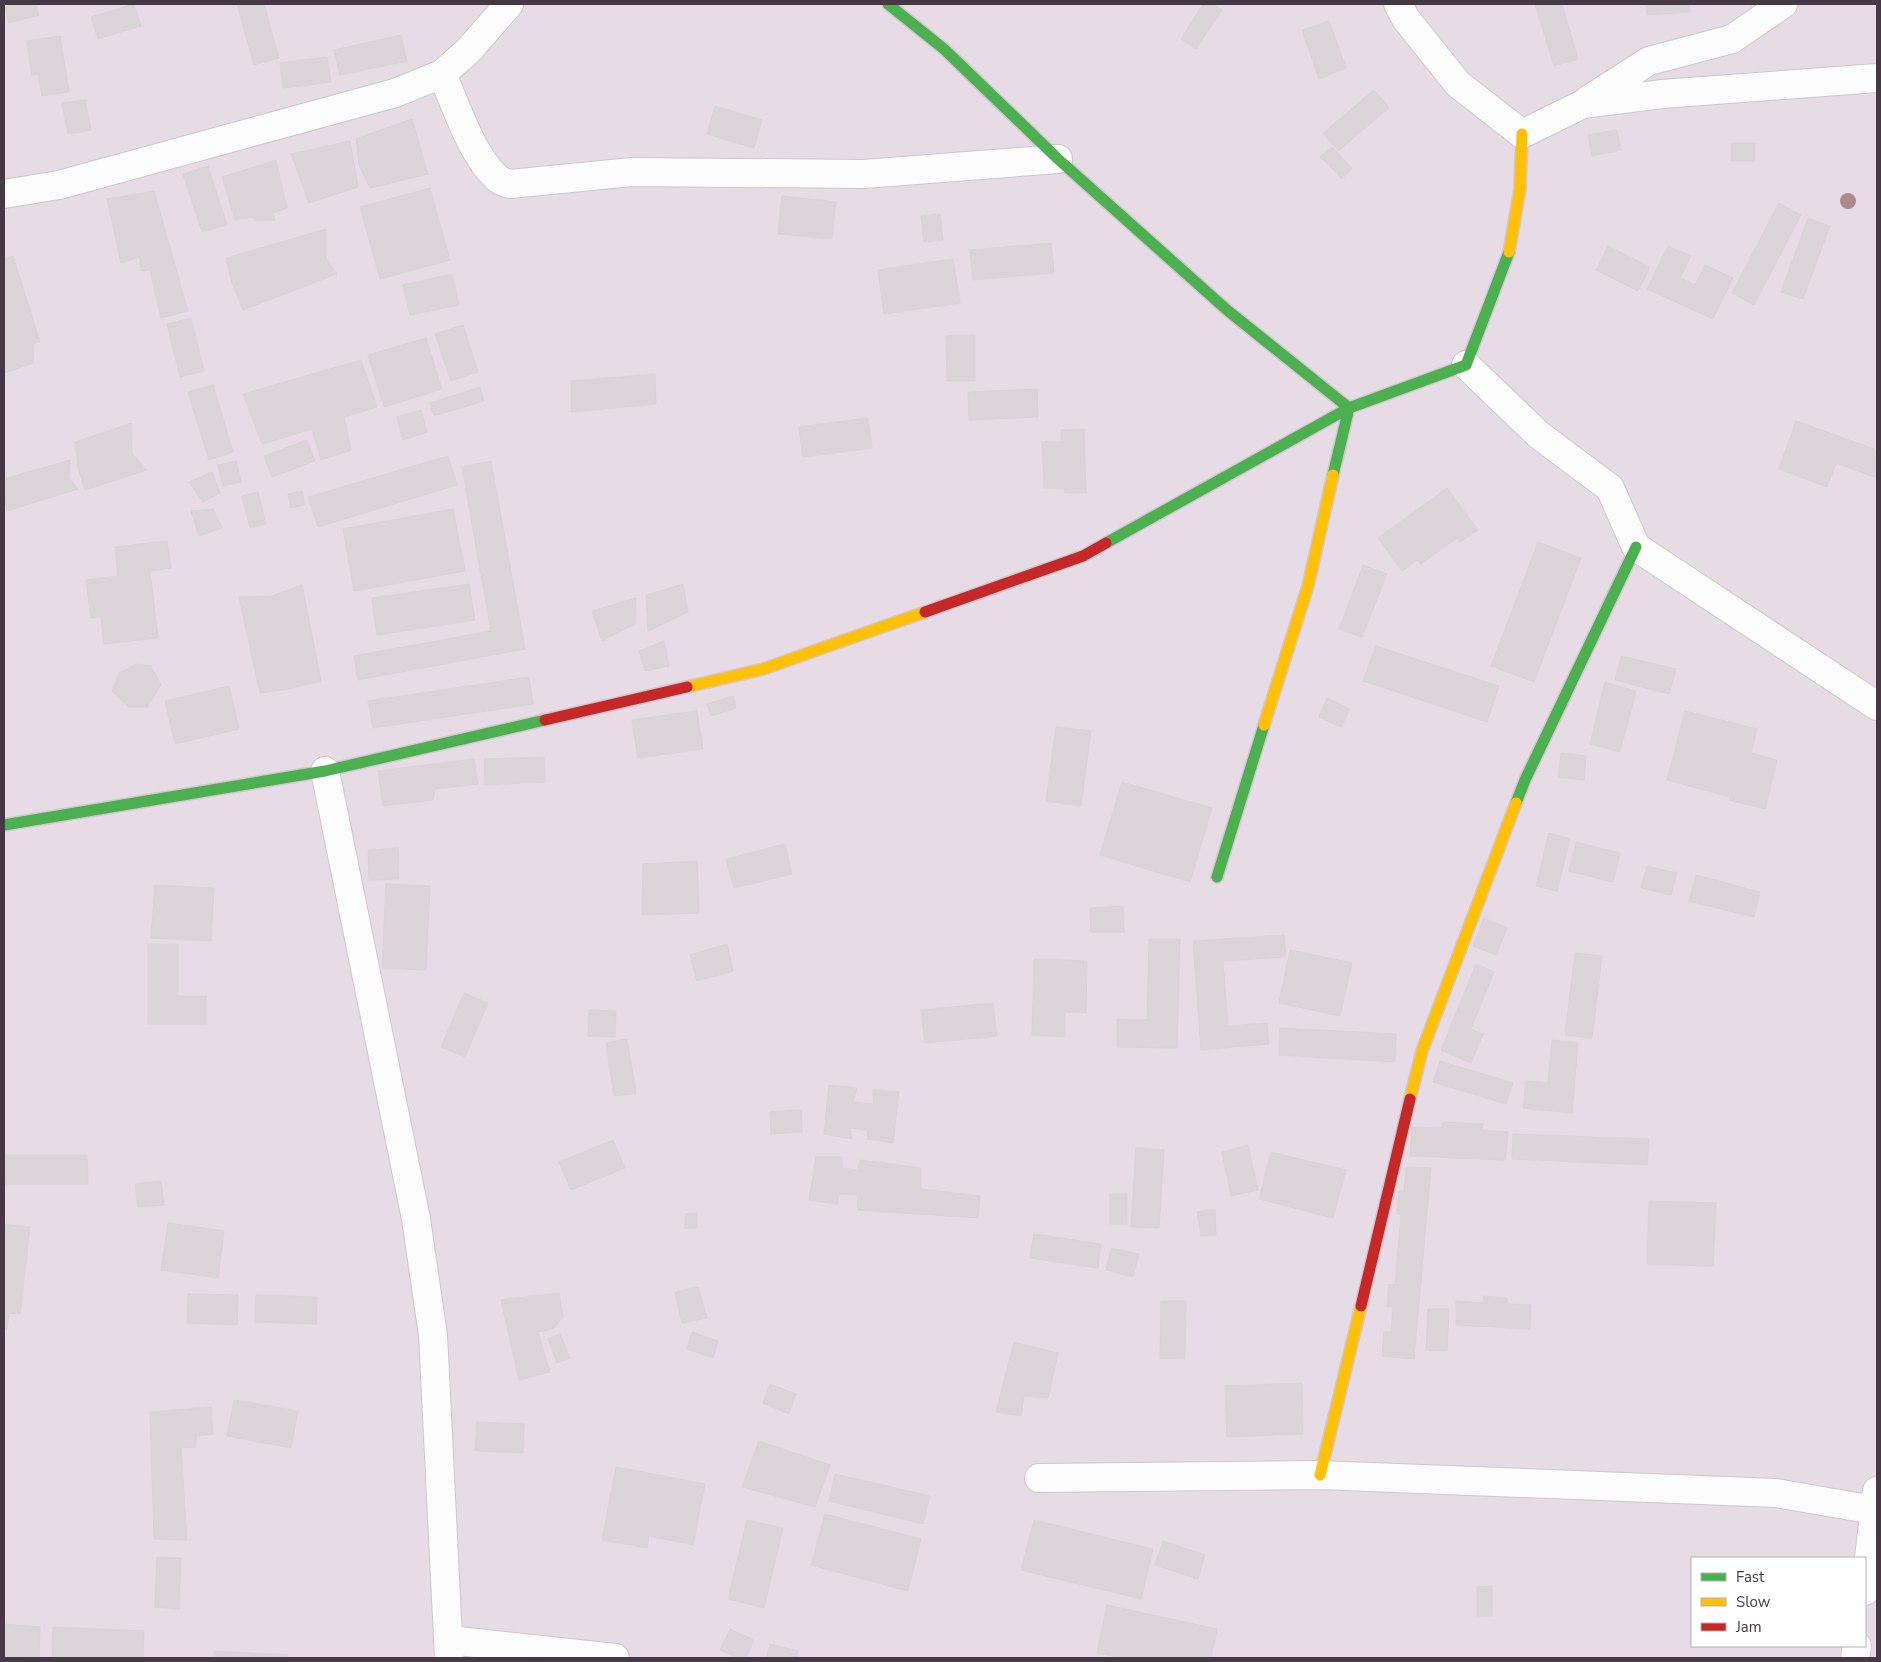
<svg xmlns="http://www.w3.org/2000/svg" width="1881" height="1662" font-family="'Nunito Sans',sans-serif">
<rect width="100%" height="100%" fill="#f1ecf0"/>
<path fill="#e7dce5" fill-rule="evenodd" d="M 4,4 L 1877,4 L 1877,1658 L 4,1658 ZM 1692,1558 L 1865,1558 L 1865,1646 L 1692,1646 Z"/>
<path fill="#dbd4d9" stroke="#d9d2d8" d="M 4,4 L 35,4 L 39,15 L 9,23 Z
M 134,4 L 141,26 L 98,39 L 91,17 Z
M 237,4 L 264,4 L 279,58 L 254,65 Z
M 1203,4 L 1212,4 L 1222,10 L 1196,49 L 1181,39 Z
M 1535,4 L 1562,4 L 1578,59 L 1554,66 Z
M 1646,4 L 1689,4 L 1690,12 L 1647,15 Z
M 1329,21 L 1346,68 L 1319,79 L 1302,30 Z
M 401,35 L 407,61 L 340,75 L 334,50 Z
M 60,36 L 69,92 L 42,96 L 38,74 L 32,75 L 27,41 Z
M 327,57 L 331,82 L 283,88 L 280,63 Z
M 1374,90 L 1389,108 L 1338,151 L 1323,133 Z
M 85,100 L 91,130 L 68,134 L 62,103 Z
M 715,106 L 762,120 L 754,148 L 707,134 Z
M 412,119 L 428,174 L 370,188 L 359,165 L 356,139 Z
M 1617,130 L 1621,150 L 1592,156 L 1588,135 Z
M 350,141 L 358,187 L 309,203 L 291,154 Z
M 1732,143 L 1755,143 L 1755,161 L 1731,161 Z
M 1332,147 L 1352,168 L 1342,179 L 1320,157 Z
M 276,160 L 287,208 L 273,213 L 275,220 L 256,221 L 252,217 L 235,220 L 222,177 Z
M 208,166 L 227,225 L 202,232 L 183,174 Z
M 430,188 L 450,260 L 380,279 L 360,207 Z
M 154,191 L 188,311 L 161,318 L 150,270 L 141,271 L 140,257 L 121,263 L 107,199 Z
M 782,196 L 836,202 L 832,239 L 778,234 Z
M 1779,203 L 1801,215 L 1754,305 L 1732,293 Z
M 940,214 L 943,240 L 924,242 L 921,216 Z
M 1808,218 L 1830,226 L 1803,299 L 1781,292 Z
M 326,229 L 326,258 L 337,274 L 243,310 L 232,283 L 226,258 Z
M 1051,243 L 1054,273 L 973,280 L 970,250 Z
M 1608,246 L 1650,267 L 1638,291 L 1596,270 Z
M 1668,246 L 1691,256 L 1680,278 L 1695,285 L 1705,265 L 1733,278 L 1713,319 L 1647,289 Z
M 13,256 L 40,342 L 34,343 L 33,363 L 4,373 L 4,259 Z
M 953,259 L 960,303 L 884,314 L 878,270 Z
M 452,274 L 459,305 L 410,315 L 403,285 Z
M 191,318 L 204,371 L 180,377 L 167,324 Z
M 463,325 L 478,372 L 451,381 L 435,334 Z
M 975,335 L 975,381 L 947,381 L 946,336 Z
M 426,338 L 442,389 L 384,407 L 368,355 Z
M 361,360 L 377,407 L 344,417 L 351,450 L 321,460 L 312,429 L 262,444 L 243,394 Z
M 655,374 L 656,404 L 571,412 L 571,381 Z
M 213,385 L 233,452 L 209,460 L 188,392 Z
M 480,387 L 484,401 L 434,416 L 430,403 Z
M 1037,389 L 1038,417 L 969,420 L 968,392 Z
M 421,410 L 427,432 L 403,440 L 397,417 Z
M 868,418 L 872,448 L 803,457 L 799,427 Z
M 1796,421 L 1877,450 L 1877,478 L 1836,463 L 1827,487 L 1779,469 Z
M 131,423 L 132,454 L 147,470 L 85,490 L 78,468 L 75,442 Z
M 1084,429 L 1086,493 L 1065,493 L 1064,488 L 1044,488 L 1042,442 L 1061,441 L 1061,430 Z
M 307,440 L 315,461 L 272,477 L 264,456 Z
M 448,456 L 457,485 L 318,527 L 308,497 Z
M 70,460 L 69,478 L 78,489 L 7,511 L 4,495 L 4,479 Z
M 236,461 L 241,482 L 223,486 L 218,465 Z
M 491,461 L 525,649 L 358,680 L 354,656 L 491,631 L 462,467 Z
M 212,472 L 220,493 L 203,502 L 189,482 Z
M 1447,488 L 1478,530 L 1460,542 L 1457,538 L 1421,564 L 1417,560 L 1402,571 L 1378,538 Z
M 302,491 L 305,505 L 291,508 L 288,494 Z
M 258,492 L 266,524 L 250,528 L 242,496 Z
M 213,509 L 222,528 L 199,536 L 191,511 Z
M 453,509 L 465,571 L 354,591 L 343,529 Z
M 167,541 L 171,568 L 150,571 L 158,638 L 104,644 L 101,617 L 91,618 L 86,580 L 118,576 L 115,547 Z
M 1538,542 L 1581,558 L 1534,682 L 1491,666 Z
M 1363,565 L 1387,574 L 1362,637 L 1339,629 Z
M 469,584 L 475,620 L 377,635 L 372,598 Z
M 683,584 L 688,612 L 648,631 L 646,595 Z
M 302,585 L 321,681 L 288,689 L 260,693 L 239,597 L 272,596 Z
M 636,598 L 635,624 L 602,641 L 592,611 Z
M 664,641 L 669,666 L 645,671 L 639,651 Z
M 1376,646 L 1499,686 L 1487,722 L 1363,681 Z
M 1621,656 L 1676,669 L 1669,694 L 1615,680 Z
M 137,664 L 151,666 L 161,685 L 147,707 L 129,707 L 112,691 L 119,673 Z
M 529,677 L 533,704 L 373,728 L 368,701 Z
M 1605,682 L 1636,691 L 1620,752 L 1590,744 Z
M 229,686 L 239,729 L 175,744 L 165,701 Z
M 733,696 L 736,708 L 711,716 L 707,704 Z
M 1327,698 L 1350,709 L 1341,727 L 1319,717 Z
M 697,711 L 703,749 L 638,758 L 632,720 Z
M 1685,711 L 1757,729 L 1751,753 L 1777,760 L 1765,809 L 1729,800 L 1730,797 L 1667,780 Z
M 1056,727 L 1091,731 L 1081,806 L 1046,801 Z
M 1561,753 L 1586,756 L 1584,780 L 1558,777 Z
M 544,757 L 545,782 L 485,785 L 484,759 Z
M 474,759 L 478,784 L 435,789 L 433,800 L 383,806 L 378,771 Z
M 1122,782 L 1212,808 L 1190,882 L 1100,855 Z
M 1549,833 L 1570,839 L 1557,891 L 1536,886 Z
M 1576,842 L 1620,853 L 1613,882 L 1569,871 Z
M 785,844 L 792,874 L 734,888 L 726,859 Z
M 398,848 L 399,879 L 369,880 L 368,850 Z
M 697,861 L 699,913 L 642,915 L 643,864 Z
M 1647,866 L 1677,873 L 1671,895 L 1641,888 Z
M 1696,875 L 1760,892 L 1754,917 L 1689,901 Z
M 386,884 L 430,886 L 426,970 L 382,968 Z
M 155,885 L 214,888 L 211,941 L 151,938 Z
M 1123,906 L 1124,932 L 1091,932 L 1090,908 Z
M 1484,918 L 1507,928 L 1496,955 L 1473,946 Z
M 1284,935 L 1286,957 L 1223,961 L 1228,1026 L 1267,1023 L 1269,1044 L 1201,1050 L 1193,941 Z
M 1149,939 L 1180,939 L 1177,1048 L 1117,1047 L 1117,1019 L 1147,1020 Z
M 148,944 L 178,944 L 178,996 L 206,996 L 206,1024 L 148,1024 Z
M 727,944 L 733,971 L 697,981 L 690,955 Z
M 1290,950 L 1352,963 L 1340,1016 L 1279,1003 Z
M 1575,953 L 1602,956 L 1592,1038 L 1565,1035 Z
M 1034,959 L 1087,961 L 1086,1013 L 1065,1012 L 1065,1037 L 1032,1035 Z
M 1476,964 L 1494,972 L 1471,1029 L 1483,1034 L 1471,1063 L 1441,1050 Z
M 464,993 L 488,1003 L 465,1057 L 441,1047 Z
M 993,1003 L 997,1036 L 925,1043 L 921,1010 Z
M 589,1010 L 616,1011 L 615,1037 L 588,1036 Z
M 1280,1028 L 1396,1034 L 1395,1062 L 1279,1055 Z
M 627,1039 L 636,1093 L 614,1096 L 606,1043 Z
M 1552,1040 L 1578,1043 L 1572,1113 L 1523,1108 L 1526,1081 L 1548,1083 Z
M 1440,1061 L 1513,1083 L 1506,1104 L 1433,1082 Z
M 829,1085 L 857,1088 L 853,1102 L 874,1104 L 873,1090 L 899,1092 L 893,1143 L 868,1139 L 867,1130 L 850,1128 L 852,1139 L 824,1134 Z
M 801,1110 L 802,1132 L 771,1134 L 770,1112 Z
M 1443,1122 L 1483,1124 L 1482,1130 L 1508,1132 L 1505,1160 L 1410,1156 L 1412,1127 L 1442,1128 Z
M 1513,1134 L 1649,1139 L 1647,1165 L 1512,1159 Z
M 613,1140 L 625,1168 L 571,1190 L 559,1162 Z
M 1248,1145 L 1258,1190 L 1231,1196 L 1222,1152 Z
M 1136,1148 L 1164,1150 L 1159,1228 L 1131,1227 Z
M 1271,1152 L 1346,1170 L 1333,1218 L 1259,1199 Z
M 4,1155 L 87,1155 L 88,1184 L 4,1184 Z
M 816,1157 L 842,1157 L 842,1168 L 858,1170 L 860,1160 L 921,1168 L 921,1189 L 980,1196 L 978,1218 L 858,1210 L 857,1195 L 839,1194 L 837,1204 L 809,1200 Z
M 1406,1167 L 1431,1168 L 1414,1359 L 1382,1356 L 1384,1332 L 1391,1332 L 1393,1307 L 1387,1307 L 1389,1284 L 1395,1285 L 1401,1215 L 1397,1214 L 1399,1191 L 1404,1191 Z
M 161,1181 L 164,1205 L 138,1207 L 135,1184 Z
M 1110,1194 L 1127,1194 L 1127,1224 L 1110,1224 Z
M 1649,1201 L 1716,1203 L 1713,1266 L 1647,1264 Z
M 1215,1210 L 1216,1235 L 1201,1236 L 1197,1212 Z
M 697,1213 L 697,1228 L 685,1228 L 685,1214 Z
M 168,1223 L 224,1231 L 218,1278 L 161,1270 Z
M 4,1224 L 30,1227 L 20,1314 L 9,1313 L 7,1329 L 4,1329 Z
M 1034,1234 L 1101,1244 L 1098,1268 L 1030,1258 Z
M 1111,1248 L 1139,1254 L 1133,1277 L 1106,1270 Z
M 698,1287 L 707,1318 L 682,1323 L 675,1292 Z
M 559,1293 L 563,1317 L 553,1329 L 538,1332 L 550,1372 L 519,1380 L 501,1300 Z
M 188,1294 L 238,1295 L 237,1325 L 187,1323 Z
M 256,1295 L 317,1297 L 316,1324 L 255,1322 Z
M 1484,1296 L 1507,1298 L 1507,1304 L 1531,1305 L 1530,1329 L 1456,1325 L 1456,1301 L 1483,1303 Z
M 1161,1301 L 1186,1301 L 1185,1359 L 1160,1358 Z
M 1428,1309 L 1449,1309 L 1447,1351 L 1426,1350 Z
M 692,1332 L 718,1341 L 713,1358 L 687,1349 Z
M 560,1334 L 570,1358 L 557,1363 L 548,1339 Z
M 1014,1342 L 1058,1353 L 1048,1398 L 1024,1396 L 1021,1416 L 996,1412 Z
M 1302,1383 L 1303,1434 L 1227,1437 L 1225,1386 Z
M 770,1384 L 796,1394 L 789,1414 L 763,1403 Z
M 234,1400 L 298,1411 L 291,1448 L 227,1436 Z
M 211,1407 L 213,1434 L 196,1436 L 196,1447 L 181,1448 L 187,1540 L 154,1539 L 150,1412 Z
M 477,1422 L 524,1424 L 523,1453 L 475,1451 Z
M 759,1441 L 830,1465 L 815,1507 L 742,1487 Z
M 616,1467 L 705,1484 L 693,1545 L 649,1536 L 647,1548 L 602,1540 Z
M 835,1474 L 930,1496 L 923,1524 L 829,1501 Z
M 825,1514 L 921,1539 L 908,1591 L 811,1565 Z
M 747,1520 L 783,1528 L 764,1608 L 728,1599 Z
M 1034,1520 L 1153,1549 L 1141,1599 L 1021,1570 Z
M 1163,1541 L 1205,1555 L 1198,1579 L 1155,1565 Z
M 157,1557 L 181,1558 L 179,1609 L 155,1607 Z
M 1492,1586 L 1492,1616 L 1477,1616 L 1477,1587 Z
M 1107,1605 L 1217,1629 L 1211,1658 L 1122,1658 L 1097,1653 Z
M 4,1624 L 40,1627 L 39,1658 L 4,1657 Z
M 53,1627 L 144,1631 L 143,1658 L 52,1658 Z
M 730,1629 L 754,1640 L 746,1658 L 738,1658 L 720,1650 Z
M 770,1644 L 798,1651 L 796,1658 L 766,1658 Z
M 214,1651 L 288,1655 L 288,1658 L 214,1658 Z"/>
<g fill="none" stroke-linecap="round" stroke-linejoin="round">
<g stroke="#cdc8cc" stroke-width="30">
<path id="street" d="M 1398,4 L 1406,19 L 1458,84 L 1522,134 L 1583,104 L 1662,94 L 1877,78
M 442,74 C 456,105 471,154 496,177 C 499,181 505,182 510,184 L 632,172 L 864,174 L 1058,159
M 1588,100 L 1649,61 L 1732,39 L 1783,4
M 4,194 L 59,185 L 395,93 L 442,74 L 468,51 L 509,4
M 1466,365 L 1539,435 L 1610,488 L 1636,547 L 1877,706
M 325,771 L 416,1219 L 433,1335 L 449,1658
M 1039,1478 L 1320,1475 L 1776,1493 L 1874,1510
M 1865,1591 L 1877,1491
M 449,1640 L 615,1658
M 1855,1658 L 1857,1646"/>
</g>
<g stroke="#d2c7d0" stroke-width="14">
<path id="fast" d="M 888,4 L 944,49 L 1058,159 L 1227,310 L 1349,408 L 1333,475
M 1106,543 L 1349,408 L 1466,365 L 1509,252
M 1516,803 L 1525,780 L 1636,547
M 4,825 L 325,771 L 545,720
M 1217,877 L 1264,725"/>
</g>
<g stroke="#d2c7d0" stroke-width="14">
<path id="slow" d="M 1509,252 L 1520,189 L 1522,134
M 687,687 L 763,669 L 925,612
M 1264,725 L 1308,586 L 1333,475
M 1410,1099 L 1422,1051 L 1516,803
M 1320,1475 L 1361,1306"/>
</g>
<g stroke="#d2c7d0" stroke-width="14">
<path id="jam" d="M 925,612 L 1083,556 L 1106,543
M 545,720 L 687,687
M 1361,1306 L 1410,1099"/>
</g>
<use href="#street" stroke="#fdfcfd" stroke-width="28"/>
<use href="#fast" stroke="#4caf50" stroke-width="11"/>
<use href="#slow" stroke="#ffc107" stroke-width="11"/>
<use href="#jam" stroke="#c62828" stroke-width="11"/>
</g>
<circle fill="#ac8a87" cx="1848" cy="201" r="8"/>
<rect width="1881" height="1662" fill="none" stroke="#463945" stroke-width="10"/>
<rect x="1691" y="1557" width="175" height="90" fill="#ffffff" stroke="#b5b0b5"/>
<rect x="1701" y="1573" width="25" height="8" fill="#4caf50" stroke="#b5b0b5"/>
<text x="1736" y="1582" font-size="15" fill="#463945">Fast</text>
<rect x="1701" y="1598" width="25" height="8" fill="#ffc107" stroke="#b5b0b5"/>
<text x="1736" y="1607" font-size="15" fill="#463945">Slow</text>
<rect x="1701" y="1623" width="25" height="8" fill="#c62828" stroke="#b5b0b5"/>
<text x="1736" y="1632" font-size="15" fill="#463945">Jam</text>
</svg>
